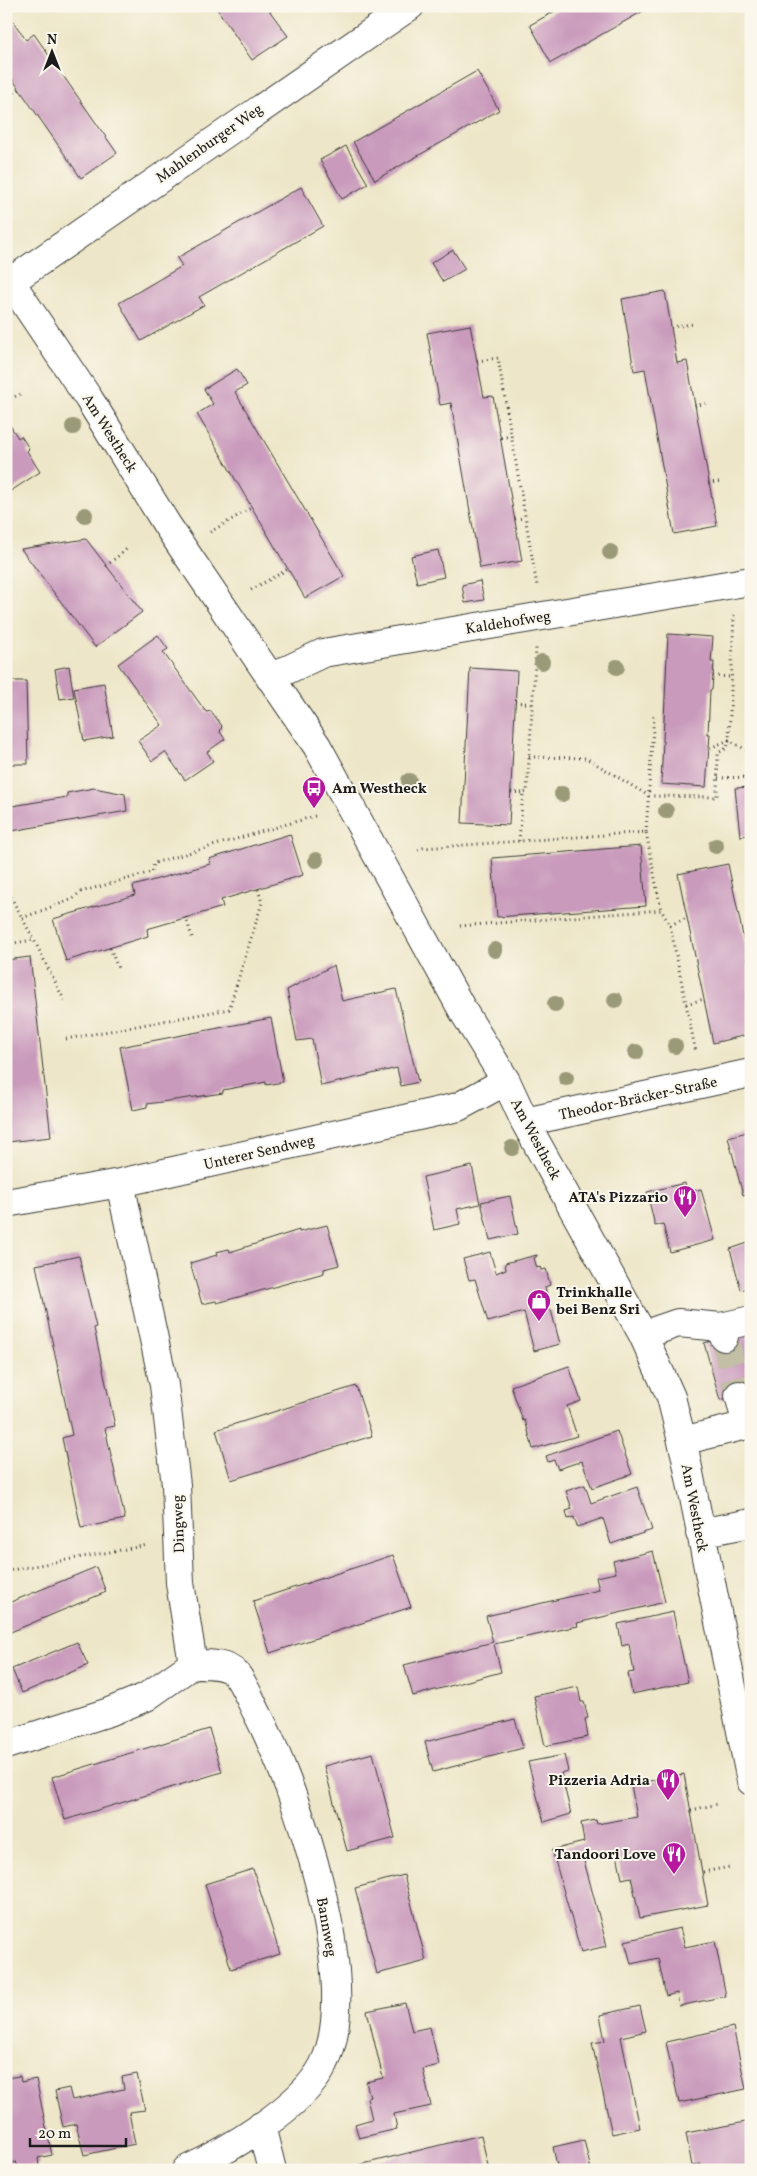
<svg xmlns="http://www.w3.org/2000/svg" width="757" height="2176" font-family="Vollkorn,serif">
<rect width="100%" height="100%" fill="#fbf7ec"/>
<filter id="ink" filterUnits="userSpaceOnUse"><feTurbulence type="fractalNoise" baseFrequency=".02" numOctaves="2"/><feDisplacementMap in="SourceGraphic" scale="10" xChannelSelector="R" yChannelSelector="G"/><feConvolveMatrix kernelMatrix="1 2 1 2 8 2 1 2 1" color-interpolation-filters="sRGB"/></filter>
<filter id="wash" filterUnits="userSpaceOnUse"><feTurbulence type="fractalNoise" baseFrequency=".0096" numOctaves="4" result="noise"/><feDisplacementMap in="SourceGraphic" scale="20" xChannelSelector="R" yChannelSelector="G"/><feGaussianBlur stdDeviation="1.12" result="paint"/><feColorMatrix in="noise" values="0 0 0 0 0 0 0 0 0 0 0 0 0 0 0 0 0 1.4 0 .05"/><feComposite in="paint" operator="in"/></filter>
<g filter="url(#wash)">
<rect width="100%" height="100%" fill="#ede6c8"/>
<g id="blocks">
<path fill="#c99abc" d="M 215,6 L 266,6 L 288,36 L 252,60 Z
M 564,6 L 652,6 L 551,63 L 530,25 Z
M 6,11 L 26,40 L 34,34 L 117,153 L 81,178 L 6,70 Z
M 477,71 L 499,110 L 375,180 L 353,142 Z
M 346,146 L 368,184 L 342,199 L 320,160 Z
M 301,187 L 323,226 L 199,297 L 204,305 L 141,341 L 119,303 L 182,266 L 177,258 Z
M 453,250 L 465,269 L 443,282 L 431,263 Z
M 665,291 L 677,363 L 687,361 L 717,526 L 674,534 L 645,369 L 634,371 L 622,299 Z
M 470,325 L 484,397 L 493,396 L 522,561 L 480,568 L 451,403 L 440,405 L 427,333 Z
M 237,369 L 247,385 L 235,392 L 344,576 L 305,598 L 197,414 L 213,404 L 204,389 Z
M 6,419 L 18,438 L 21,436 L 25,442 L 29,449 L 27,451 L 40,472 L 6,494 Z
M 86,539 L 142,612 L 95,647 L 21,549 Z
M 438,550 L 444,577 L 417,583 L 411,556 Z
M 480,581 L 484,600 L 465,603 L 462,585 Z
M 668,634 L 713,637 L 711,662 L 714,662 L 712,690 L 710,690 L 708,734 L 710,734 L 706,787 L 661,784 Z
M 158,635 L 168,649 L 163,652 L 206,712 L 211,711 L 222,726 L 220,732 L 225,739 L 207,752 L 213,761 L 185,780 L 165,752 L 152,761 L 138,741 L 162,725 L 118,664 Z
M 69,666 L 74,697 L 60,699 L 55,669 Z
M 470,668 L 517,671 L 509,825 L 462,823 Z
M 6,681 L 26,681 L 28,764 L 6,764 Z
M 104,683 L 113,736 L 84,741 L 74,688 Z
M 751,787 L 751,835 L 740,836 L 735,788 Z
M 94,788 L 125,794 L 127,811 L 6,832 L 6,807 L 67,797 L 67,793 Z
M 290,834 L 303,875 L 221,900 L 223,907 L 147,929 L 148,936 L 66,961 L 53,919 L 135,895 L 133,886 L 210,864 L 209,859 Z
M 641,846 L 646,906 L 497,917 L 492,858 Z
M 728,864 L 751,974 L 751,1034 L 713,1043 L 678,874 Z
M 6,909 L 10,923 L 6,923 Z
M 30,957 L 51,1137 L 8,1142 L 6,960 Z
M 334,965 L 342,1001 L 396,989 L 418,1082 L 401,1086 L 397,1068 L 321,1086 L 312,1039 L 297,1041 L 287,990 Z
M 271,1018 L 283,1082 L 266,1085 L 266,1082 L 223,1090 L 223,1093 L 147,1104 L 147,1107 L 133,1110 L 120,1047 Z
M 751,1131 L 751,1193 L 743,1195 L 728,1137 Z
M 472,1166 L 480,1204 L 457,1209 L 460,1224 L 434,1230 L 423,1177 Z
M 685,1183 L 687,1192 L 701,1189 L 715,1240 L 670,1252 L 663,1224 L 655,1226 L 647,1192 Z
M 510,1196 L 518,1234 L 490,1240 L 481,1202 Z
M 327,1225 L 339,1265 L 324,1269 L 324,1273 L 217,1303 L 216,1301 L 202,1304 L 190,1263 L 217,1255 L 216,1252 L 229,1249 L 230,1252 L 299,1230 L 299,1232 Z
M 751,1242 L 751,1287 L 741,1290 L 730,1249 Z
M 490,1252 L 496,1273 L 506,1269 L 505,1263 L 537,1255 L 537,1256 L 534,1258 L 537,1268 L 540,1267 L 541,1270 L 546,1269 L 550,1285 L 545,1287 L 549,1305 L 547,1306 L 548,1310 L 551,1310 L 560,1344 L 534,1351 L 524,1312 L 488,1322 L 475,1279 L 469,1280 L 463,1259 Z
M 79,1256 L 96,1327 L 94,1328 L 115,1426 L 105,1428 L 125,1519 L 81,1528 L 62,1438 L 72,1435 L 36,1265 Z
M 751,1330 L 751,1392 L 720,1400 L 704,1343 Z
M 569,1366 L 581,1401 L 567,1406 L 577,1436 L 533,1449 L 525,1420 L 523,1421 L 511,1386 Z
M 356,1386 L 372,1436 L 231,1480 L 216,1430 Z
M 617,1431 L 632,1474 L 592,1488 L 582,1461 L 558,1469 L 554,1460 L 548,1462 L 546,1456 Z
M 585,1485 L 591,1503 L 637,1487 L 652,1530 L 611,1544 L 603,1518 L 577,1527 L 574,1517 L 568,1519 L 566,1511 L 572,1509 L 566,1491 Z
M 653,1551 L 665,1602 L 577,1623 L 578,1626 L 494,1644 L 501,1672 L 413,1696 L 404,1665 L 493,1642 L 486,1616 L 599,1590 L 596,1577 L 616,1573 L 613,1561 Z
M 393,1555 L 411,1607 L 270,1653 L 253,1601 Z
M 96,1567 L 106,1592 L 6,1634 L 6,1604 Z
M 673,1612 L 688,1682 L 632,1694 L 628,1673 L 634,1672 L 629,1644 L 622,1646 L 618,1624 Z
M 77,1642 L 88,1665 L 22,1693 L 12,1669 Z
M 578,1687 L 581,1702 L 584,1702 L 588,1718 L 585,1719 L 588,1737 L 545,1746 L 534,1696 Z
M 515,1719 L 523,1748 L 433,1772 L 425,1742 Z
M 209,1729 L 222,1772 L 65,1820 L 52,1777 Z
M 373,1753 L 395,1838 L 347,1851 L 324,1766 Z
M 564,1755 L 568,1771 L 561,1773 L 571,1814 L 544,1822 L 528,1762 Z
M 684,1774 L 708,1905 L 640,1918 L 631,1877 L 622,1879 L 617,1854 L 584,1861 L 607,1946 L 581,1952 L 552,1850 L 584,1842 L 581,1823 L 596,1820 L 597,1824 L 637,1817 L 631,1785 Z
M 253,1869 L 280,1954 L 231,1969 L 205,1884 Z
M 404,1875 L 426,1961 L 377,1974 L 355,1888 Z
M 680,1928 L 685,1947 L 715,1941 L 726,1996 L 679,2006 L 677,1993 L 666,1996 L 658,1958 L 631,1964 L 625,1941 Z
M 405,2003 L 412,2031 L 430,2027 L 439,2065 L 423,2069 L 431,2106 L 394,2114 L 397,2129 L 359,2138 L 355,2124 L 372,2119 L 367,2098 L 370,2097 L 366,2082 L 383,2078 L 367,2011 Z
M 640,2006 L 646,2031 L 621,2037 L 640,2128 L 612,2134 L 592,2043 L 605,2041 L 600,2015 Z
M 733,2027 L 746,2089 L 679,2103 L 666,2042 Z
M 137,2074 L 145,2110 L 129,2112 L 135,2144 L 84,2155 L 76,2124 L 63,2127 L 55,2091 L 69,2088 L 72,2100 L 124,2089 L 122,2077 Z
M 20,2076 L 21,2082 L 36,2079 L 52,2155 L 38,2158 L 39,2165 L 18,2169 L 16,2162 L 6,2164 L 6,2078 Z
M 751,2121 L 751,2170 L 702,2170 L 701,2164 L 692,2166 L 686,2133 Z
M 481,2135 L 489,2170 L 343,2170 L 343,2169 Z
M 584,2140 L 591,2170 L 558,2170 L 553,2147 Z
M 331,2166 L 332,2170 L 319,2170 L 319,2169 Z"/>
</g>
</g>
<g filter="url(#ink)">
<use href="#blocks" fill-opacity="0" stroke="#3b3a36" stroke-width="1"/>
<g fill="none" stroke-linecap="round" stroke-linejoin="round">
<path stroke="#c3bea6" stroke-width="28" stroke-dasharray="28 14" stroke-linecap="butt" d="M 724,1337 L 739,1395"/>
<g stroke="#3b3a36" stroke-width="30">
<path id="minor" d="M 6,275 L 89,399 L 167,525 L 317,746 L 463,1011 L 506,1081 L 525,1122 L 643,1335 L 671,1397 L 685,1453 L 751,1781
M 10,282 L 410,6
M 270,678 L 323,653 L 751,581
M 525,1122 L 751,1073
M 6,1203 L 120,1183 L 458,1107 L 506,1081
M 721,1327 L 751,1320
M 643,1335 L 678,1323 L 721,1327 L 724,1337
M 682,1441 L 747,1425 L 739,1395
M 700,1533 L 751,1523
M 6,1745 L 109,1712 L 146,1697 L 193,1664 L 180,1583 L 176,1485 L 164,1385 L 120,1183
M 261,2126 L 272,2170
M 186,2170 C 227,2151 302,2107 323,2066 C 365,1986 296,1787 256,1711 C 251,1701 243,1682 236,1674 C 226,1663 207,1664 193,1664"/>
</g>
<path stroke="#3b3a36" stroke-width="3" stroke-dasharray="1 4" stroke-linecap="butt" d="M 6,98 L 20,89
M 671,327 L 693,324
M 477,361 L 498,358 L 537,586
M 6,401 L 20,394
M 695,406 L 706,403
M 501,438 L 511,436
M 708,483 L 719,482
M 515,519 L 525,518
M 210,532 L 253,507
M 106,566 L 128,548
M 251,590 L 288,569
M 713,676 L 731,677
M 515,702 L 532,704
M 710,748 L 729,740 L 751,753
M 529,757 L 586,758 L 649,796 L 717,797 L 718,753 L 727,748 L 729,740 L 734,614
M 718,778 L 751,777
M 511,792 L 523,793
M 646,832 L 654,714
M 519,841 L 523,793 L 527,792 L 536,648
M 418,850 L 423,848 L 646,832 L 661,910
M 6,888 L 34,940
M 186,917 L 193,941
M 22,918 L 73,899 L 80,892 L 152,872 L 154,863 L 315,816
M 670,925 L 687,918
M 460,926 L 661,910 L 670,925 L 696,1053
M 6,944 L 34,940 L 64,1000
M 110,948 L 119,971
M 686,1004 L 704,999
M 66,1039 L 229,1009 L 262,903 L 258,889
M 6,1571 L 148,1545
M 691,1810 L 718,1804
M 703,1872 L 730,1867"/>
<use href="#minor" stroke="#fff" stroke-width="28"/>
</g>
<g fill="#9b9a78">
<circle cx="73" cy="427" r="8"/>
<circle cx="85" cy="515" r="8"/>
<circle cx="610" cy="552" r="8"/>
<circle cx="542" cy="662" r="8"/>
<circle cx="617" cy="667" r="8"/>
<circle cx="409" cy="781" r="8"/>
<circle cx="562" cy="794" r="8"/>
<circle cx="666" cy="811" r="8"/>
<circle cx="716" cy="846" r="8"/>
<circle cx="316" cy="860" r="8"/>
<circle cx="495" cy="950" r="8"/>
<circle cx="615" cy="1000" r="8"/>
<circle cx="555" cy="1004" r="8"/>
<circle cx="675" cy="1046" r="8"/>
<circle cx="636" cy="1052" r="8"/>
<circle cx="566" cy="1078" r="8"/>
<circle cx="512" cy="1148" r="8"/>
</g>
</g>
<defs>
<g id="bus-pin" transform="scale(1.25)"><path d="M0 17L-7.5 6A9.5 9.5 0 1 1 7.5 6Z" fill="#b5179e" stroke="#fbf7ec"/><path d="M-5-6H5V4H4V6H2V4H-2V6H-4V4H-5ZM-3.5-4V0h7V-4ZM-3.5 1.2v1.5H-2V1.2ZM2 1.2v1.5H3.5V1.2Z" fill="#fff"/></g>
<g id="restaurant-pin" transform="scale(1.25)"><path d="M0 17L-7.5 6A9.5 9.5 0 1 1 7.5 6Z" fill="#b5179e" stroke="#fbf7ec"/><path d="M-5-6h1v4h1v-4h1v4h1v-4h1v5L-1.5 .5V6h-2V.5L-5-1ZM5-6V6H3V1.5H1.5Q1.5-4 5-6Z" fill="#fff"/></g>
<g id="shop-pin" transform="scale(1.25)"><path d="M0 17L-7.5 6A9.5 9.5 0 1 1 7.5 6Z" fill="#b5179e" stroke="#fbf7ec"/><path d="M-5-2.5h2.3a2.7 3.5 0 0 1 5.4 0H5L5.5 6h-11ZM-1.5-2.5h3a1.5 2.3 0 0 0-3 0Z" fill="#fff"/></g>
</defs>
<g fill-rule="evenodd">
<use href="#bus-pin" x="314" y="788"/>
<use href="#restaurant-pin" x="685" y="1197"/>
<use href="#shop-pin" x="539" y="1301"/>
<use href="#restaurant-pin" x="668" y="1780"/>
<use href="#restaurant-pin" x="674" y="1854"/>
</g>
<g text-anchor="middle" stroke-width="4" stroke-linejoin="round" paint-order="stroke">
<g font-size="15" fill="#1c1c1c" stroke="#fbf7ec">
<text transform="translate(209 143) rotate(-35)" y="5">Mahlenburger Weg</text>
<text transform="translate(110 433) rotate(58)" y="5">Am Westheck</text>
<text transform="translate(508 622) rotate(-9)" y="5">Kaldehofweg</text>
<text transform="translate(638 1098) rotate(-12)" y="5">Theodor-Bräcker-Straße</text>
<text transform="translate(536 1139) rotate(62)" y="5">Am Westheck</text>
<text transform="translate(259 1152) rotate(-13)" y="5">Unterer Sendweg</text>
<text transform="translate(695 1508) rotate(79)" y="5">Am Westheck</text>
<text transform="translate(178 1524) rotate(-92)" y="5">Dingweg</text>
<text transform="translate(327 1927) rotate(80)" y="5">Bannweg</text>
</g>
<g font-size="15" font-weight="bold" fill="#1c1c1c" stroke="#fbf7ec" text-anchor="end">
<text x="332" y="793" text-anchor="start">Am Westheck</text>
<text x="668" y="1202">ATA's Pizzario</text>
<text x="556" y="1297" text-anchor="start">Trinkhalle<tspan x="556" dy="17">bei Benz Sri</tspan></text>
<text x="650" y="1785">Pizzeria Adria</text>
<text x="656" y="1859">Tandoori Love</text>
</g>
</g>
<rect width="757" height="2176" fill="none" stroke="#fbf7ec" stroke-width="25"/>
<g transform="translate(52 52)" stroke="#fbf7ec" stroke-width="4" paint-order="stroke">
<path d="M0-4L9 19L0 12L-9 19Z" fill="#1c1c1c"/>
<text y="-8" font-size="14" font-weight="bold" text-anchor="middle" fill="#1c1c1c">N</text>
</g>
<path d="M30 2138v8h96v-8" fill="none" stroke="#1c1c1c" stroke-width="2.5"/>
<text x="38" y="2138" font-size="15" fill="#1c1c1c" stroke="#fbf7ec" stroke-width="4" paint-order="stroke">20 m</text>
</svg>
